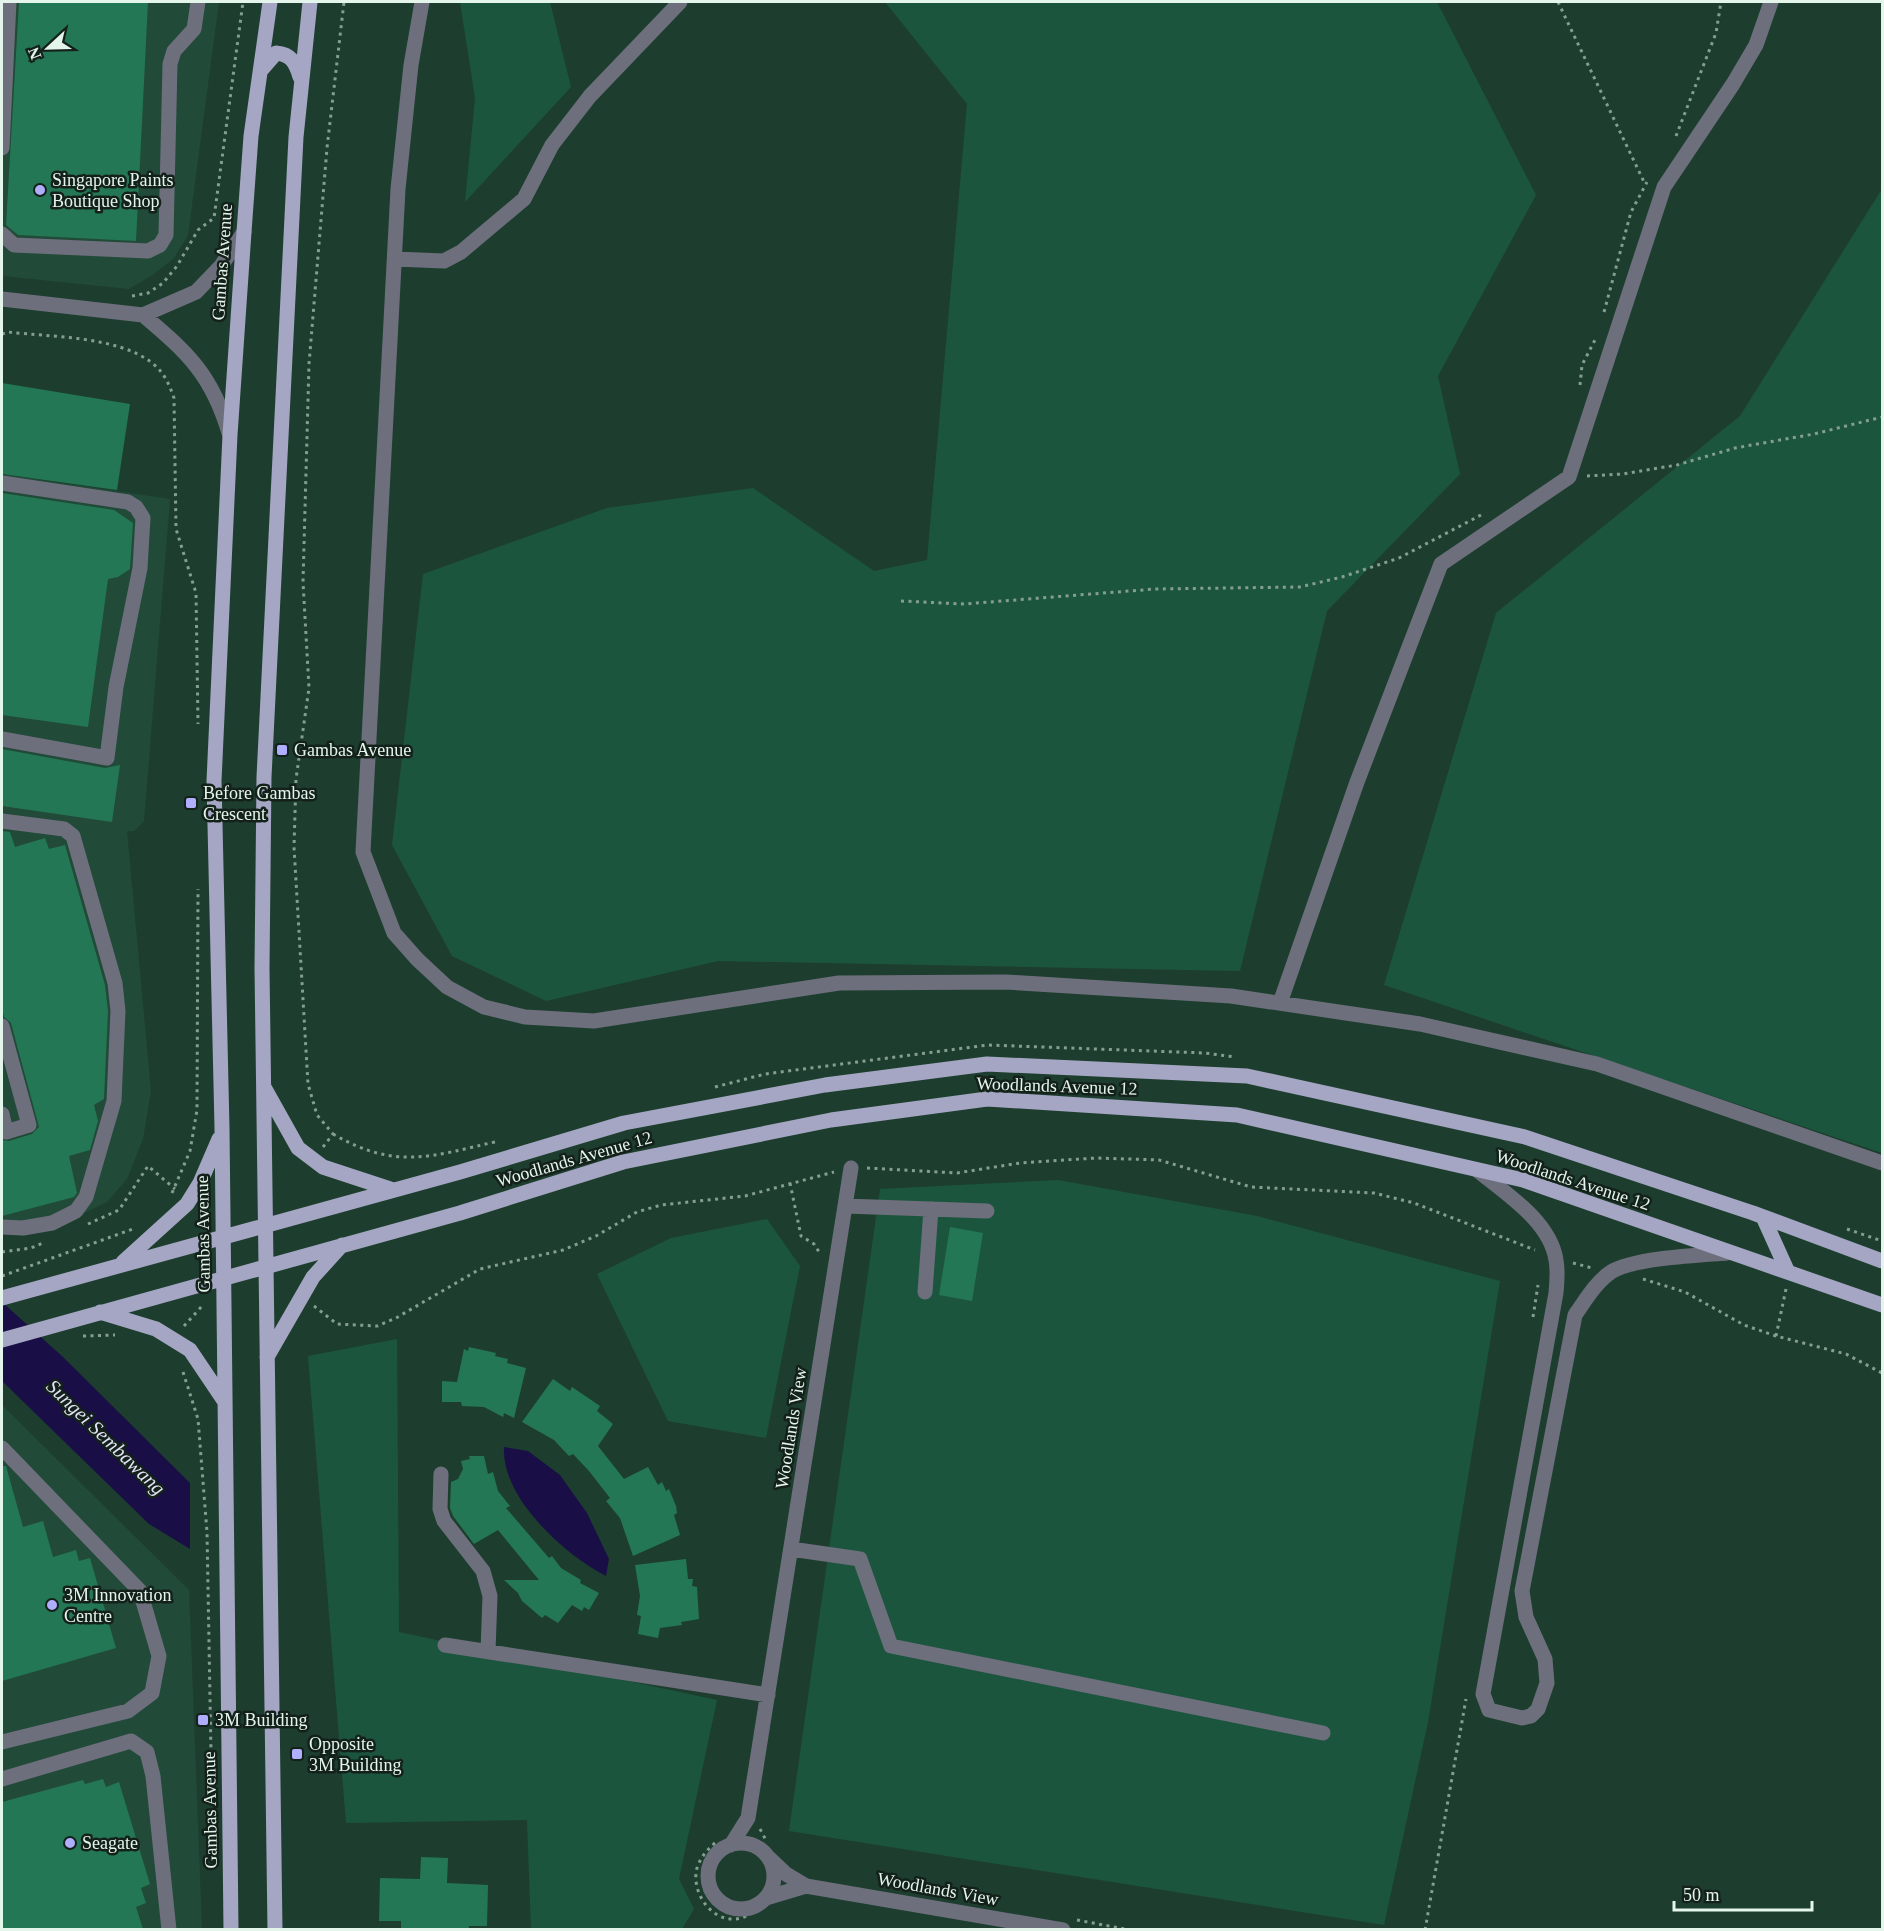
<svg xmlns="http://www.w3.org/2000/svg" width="1884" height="1931" font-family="'Times New Roman',serif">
<rect width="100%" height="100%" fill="#1d3e2e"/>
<path fill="#214a38" d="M 2,2 L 219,2 L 188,235 L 174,258 L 154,274 L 129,289 L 2,276 Z
M 2,474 L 170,499 L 144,821 L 134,831 L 127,831 L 151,1091 L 143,1139 L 127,1179 L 107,1202 L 54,1228 L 2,1229 Z
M 2,1405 L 189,1590 L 202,1929 L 2,1929 Z"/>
<path fill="#1c553d" d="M 460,2 L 550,2 L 571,87 L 465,202 L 475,98 Z
M 885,2 L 1437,2 L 1536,195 L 1438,376 L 1460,474 L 1327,611 L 1240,971 L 718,961 L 546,1001 L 452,956 L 392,845 L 423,574 L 607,508 L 753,488 L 874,571 L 927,560 L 967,104 Z
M 1882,189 L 1882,1153 L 1384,985 L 1496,613 L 1740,416 Z
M 1058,1180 L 1257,1216 L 1500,1281 L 1428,1722 L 1384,1925 L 789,1831 L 880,1189 Z
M 767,1219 L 800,1266 L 766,1438 L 668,1421 L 597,1274 L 671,1238 Z
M 397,1339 L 399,1632 L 717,1700 L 679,1879 L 694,1909 L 682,1929 L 531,1929 L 527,1820 L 346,1823 L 308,1356 Z"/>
<path fill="#190f46" d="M 2,1302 L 63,1357 L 190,1483 L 190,1549 L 149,1524 L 2,1381 Z
M 504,1447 L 528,1451 L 560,1475 L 587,1513 L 609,1559 L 606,1576 C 565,1555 501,1498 504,1447 Z"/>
<path fill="#247754" d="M 19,2 L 148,2 L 136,241 L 18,235 L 6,225 Z
M 2,383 L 130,404 L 117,490 L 2,474 Z
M 2,493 L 114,510 L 133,523 L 130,569 L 118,577 L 108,579 L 88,727 L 2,715 Z
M 2,749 L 105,768 L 120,765 L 112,822 L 2,806 Z
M 2,831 L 10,832 L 15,847 L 45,838 L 49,849 L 65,845 L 105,985 L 108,1011 L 104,1099 L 94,1105 L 98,1121 L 90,1150 L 69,1156 L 77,1193 L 74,1197 L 2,1216 L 2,1140 L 9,1141 L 32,1134 L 39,1127 L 11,1023 L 4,1017 L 2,1007 Z
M 950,1227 L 983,1233 L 972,1301 L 939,1295 Z
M 469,1347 L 496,1353 L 495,1356 L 508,1359 L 507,1363 L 526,1368 L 514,1418 L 504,1413 L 503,1417 L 484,1407 L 462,1406 L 461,1402 L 442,1402 L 442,1381 L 457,1382 L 464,1349 L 468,1351 Z
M 553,1379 L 570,1391 L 572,1387 L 600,1406 L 597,1411 L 613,1424 L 598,1446 L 624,1479 L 648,1467 L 658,1485 L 662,1482 L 666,1491 L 669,1489 L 676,1506 L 677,1513 L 674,1515 L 680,1535 L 633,1556 L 620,1518 L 606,1501 L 610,1498 L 589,1471 L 573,1454 L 569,1456 L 554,1440 L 522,1422 Z
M 469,1456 L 484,1456 L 488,1474 L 493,1472 L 498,1491 L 510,1506 L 506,1508 L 549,1558 L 552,1556 L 561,1568 L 581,1580 L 580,1583 L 599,1593 L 589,1610 L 584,1607 L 582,1611 L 572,1605 L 558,1623 L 545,1615 L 542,1618 L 522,1601 L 518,1593 L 504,1580 L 539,1580 L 498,1530 L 474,1544 L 453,1516 L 450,1508 L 451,1482 L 458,1479 L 463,1469 L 461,1461 L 470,1459 Z
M 2,1466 L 6,1466 L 23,1527 L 43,1521 L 53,1557 L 76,1550 L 79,1561 L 90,1558 L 116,1648 L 2,1681 Z
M 686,1559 L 688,1579 L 693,1579 L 692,1586 L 697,1587 L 699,1619 L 681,1622 L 682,1625 L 660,1628 L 658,1638 L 638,1634 L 641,1616 L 637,1615 L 640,1596 L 635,1565 Z
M 103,1779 L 106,1787 L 119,1782 L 150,1884 L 141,1888 L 146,1903 L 136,1907 L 143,1929 L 2,1929 L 2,1802 L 83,1780 L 85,1784 Z
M 421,1857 L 448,1858 L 447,1883 L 488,1885 L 487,1926 L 469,1926 L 469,1929 L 401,1929 L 401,1921 L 379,1921 L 380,1878 L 420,1879 Z"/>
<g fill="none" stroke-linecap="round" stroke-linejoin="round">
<path stroke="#859e91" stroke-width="3" stroke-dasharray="3 4.5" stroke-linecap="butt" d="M 1558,2 L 1645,184
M 1676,136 L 1716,33 L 1721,2
M 132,296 L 148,293 L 163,283 L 177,266 L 198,230 L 214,218 L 243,2
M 1604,312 L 1631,212 L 1647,182
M 2,334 L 8,332 C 50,337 118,336 152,363 C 164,372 169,384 174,398 L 176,529 L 196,593 L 198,724
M 1580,385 L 1582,365 L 1596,338
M 1587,476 L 1623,474 L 1677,465 L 1735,448 L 1814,434 L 1882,417
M 901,601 L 964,604 L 1155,589 L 1300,587 L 1342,577 L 1399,558 L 1481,515
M 715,1087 L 765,1074 L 988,1045 L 1205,1053 L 1235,1057
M 333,1134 C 397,1171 432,1156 499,1141
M 323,1147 L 333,1134 L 317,1115 L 308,1084 L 294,847 L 296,779 L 309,688 L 303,582 L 309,364 L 327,148 L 344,2
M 867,1168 L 957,1173 L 1020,1163 L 1096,1158 L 1159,1160 L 1251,1187 L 1374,1193 L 1414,1203 L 1535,1250
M 790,1183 L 801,1236 L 814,1244 L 821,1255
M 172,1193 L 190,1151 L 197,1110 L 198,889
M 88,1224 L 119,1210 L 148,1166 L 175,1189
M 1847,1229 L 1882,1241
M 2,1252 L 31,1248 L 43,1243
M 1573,1263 L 1592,1268
M 2,1276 L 133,1229
M 1643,1279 L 1685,1292 L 1744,1325 L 1776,1336 L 1846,1354 L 1882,1373
M 314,1306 L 337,1324 L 377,1326 L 396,1318 L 480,1269 L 563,1250 L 596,1236 L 637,1212 L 661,1205 L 745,1196 L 834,1172
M 1533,1317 L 1538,1285
M 184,1326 L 203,1305
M 83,1336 L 115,1335
M 1776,1336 L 1786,1289
M 183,1372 L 198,1419 L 207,1532 L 211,1753
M 760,1829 L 767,1842
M 715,1843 C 707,1850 702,1856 698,1865 C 689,1888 709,1921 735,1919 C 742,1919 750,1914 757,1911
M 1077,1920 L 1130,1930
M 1425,1930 L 1466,1699"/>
<path stroke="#6e6f7d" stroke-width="15" d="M 422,2 L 411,65 L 398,189 L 363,852 L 394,933 L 417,959 L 447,987 L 484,1007 L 525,1017 L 594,1021 L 839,983 L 1006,982 L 1231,996 L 1420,1024 L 1597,1064 L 1882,1163
M 2,148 L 9,2
M 2,234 L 14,245 L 148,251 L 160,245 L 166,235 L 170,64 L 174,51 L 194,29 L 198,2
M 395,259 L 444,261 L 461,252 L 524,199 L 552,145 L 590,96 L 680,2
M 2,299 L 143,315 L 196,292 L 221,266 L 244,232
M 143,315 C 188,353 212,375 229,433
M 2,483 L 128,502 L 136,507 L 143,518 L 140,568 L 116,687 L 107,758 L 2,739
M 2,821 L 64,829 L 73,836 L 115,983 L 118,1011 L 114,1101 L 86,1197 L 76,1211 L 52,1223 L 23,1228 L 2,1227
M 1280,1003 L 1357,782 L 1441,564 L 1569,477 L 1664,187 L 1733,84 L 1756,45 L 1771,2
M 2,1026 L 29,1125 L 6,1132 L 2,1114
M 1477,1170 C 1505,1193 1550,1221 1556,1260 C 1558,1271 1557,1283 1556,1293 L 1483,1694 L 1489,1710 L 1522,1718 L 1531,1716 L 1538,1709 L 1547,1683 L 1545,1659 L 1526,1617 L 1522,1591 L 1575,1315 C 1585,1301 1596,1282 1611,1272 C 1633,1258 1700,1255 1727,1253
M 845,1206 L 987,1211
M 925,1292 L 931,1209
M 2,1448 L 140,1591 L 159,1656 L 152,1693 L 128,1711 L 2,1742
M 441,1474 L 440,1509 L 444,1521 L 483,1571 L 490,1596 L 488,1651
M 791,1549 L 860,1559 L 891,1646 L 1323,1733
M 445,1645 L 768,1695
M 2,1779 L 131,1741 L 147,1752 L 153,1776 L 169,1930
M708 1876a33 33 0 1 1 66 0a33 33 0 1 1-66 0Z
M 731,1845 L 748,1818 L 851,1168
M 768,1857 L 786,1874 L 806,1886 L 1063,1930
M 766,1898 L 806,1886"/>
<path stroke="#a5a6c3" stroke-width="15" d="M 262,69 L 276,53 C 291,54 296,63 300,77
M 265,1089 L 298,1148 L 323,1167 L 393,1190
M 1763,1217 L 1787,1270
M 123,1262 L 187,1204 L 200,1183 L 219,1139
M 2,1298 L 460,1172 L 624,1123 L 825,1085 L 987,1064 L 1247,1076 L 1525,1137 L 1753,1213 L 1882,1261
M 100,1312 L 156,1329 L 190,1350 L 225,1402
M 2,1340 L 460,1213 L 623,1162 L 831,1120 L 987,1099 L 1237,1115 L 1523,1180 L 1882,1305
M 267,1357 L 313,1277 L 342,1245
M 231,1930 L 222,1128 L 214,781 L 230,435 L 244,232 L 251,136 L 270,2
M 275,1930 L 262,968 L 264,777 L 296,137 L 310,2"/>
</g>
<g fill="#aeaefb" stroke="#13211a" stroke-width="2">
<circle cx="40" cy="190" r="6"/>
<rect x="276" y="744" width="12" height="12" rx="3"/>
<rect x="185" y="797" width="12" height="12" rx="3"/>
<circle cx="52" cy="1605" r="6"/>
<rect x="197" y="1714" width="12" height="12" rx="3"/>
<rect x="291" y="1748" width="12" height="12" rx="3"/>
<circle cx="70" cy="1843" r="6"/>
</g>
<g text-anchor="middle" stroke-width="5" stroke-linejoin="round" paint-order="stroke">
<g font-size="18" fill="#e4f6ec" stroke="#13211a" text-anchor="start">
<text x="52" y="186">Singapore Paints<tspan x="52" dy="21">Boutique Shop</tspan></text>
<text x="294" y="756">Gambas Avenue</text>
<text x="203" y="799">Before Gambas<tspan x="203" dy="21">Crescent</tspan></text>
<text x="64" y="1601">3M Innovation<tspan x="64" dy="21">Centre</tspan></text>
<text x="215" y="1726">3M Building</text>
<text x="309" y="1750">Opposite<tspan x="309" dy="21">3M Building</tspan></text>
<text x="82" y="1849">Seagate</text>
</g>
<g font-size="18" fill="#e4f6ec" stroke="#13211a">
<text transform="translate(222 262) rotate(-86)" y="6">Gambas Avenue</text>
<text transform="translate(1057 1086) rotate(2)" y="6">Woodlands Avenue 12</text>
<text transform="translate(574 1159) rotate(-16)" y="6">Woodlands Avenue 12</text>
<text transform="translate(1573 1180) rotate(18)" y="6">Woodlands Avenue 12</text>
<text transform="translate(203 1234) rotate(-91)" y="6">Gambas Avenue</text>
<text transform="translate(791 1428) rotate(-81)" y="6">Woodlands View</text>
<text transform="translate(210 1810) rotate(-91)" y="6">Gambas Avenue</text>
<text transform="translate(938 1889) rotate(10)" y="6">Woodlands View</text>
</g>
<g font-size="20" font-style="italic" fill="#e1e2f5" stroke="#13211a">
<text transform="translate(106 1437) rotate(44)" y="7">Sungei Sembawang</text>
</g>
</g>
<rect width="1884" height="1931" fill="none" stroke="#e4f6ec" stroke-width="6"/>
<g transform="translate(48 48) rotate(248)" stroke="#13211a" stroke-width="4.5" paint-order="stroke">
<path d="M0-4.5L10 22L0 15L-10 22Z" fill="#e4f6ec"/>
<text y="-9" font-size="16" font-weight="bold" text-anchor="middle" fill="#e4f6ec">N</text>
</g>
<path d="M1674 1901v9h138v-9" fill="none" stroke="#e4f6ec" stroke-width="3"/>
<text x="1683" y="1901" font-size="18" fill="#e4f6ec" stroke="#13211a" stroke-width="4.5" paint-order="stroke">50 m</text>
</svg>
